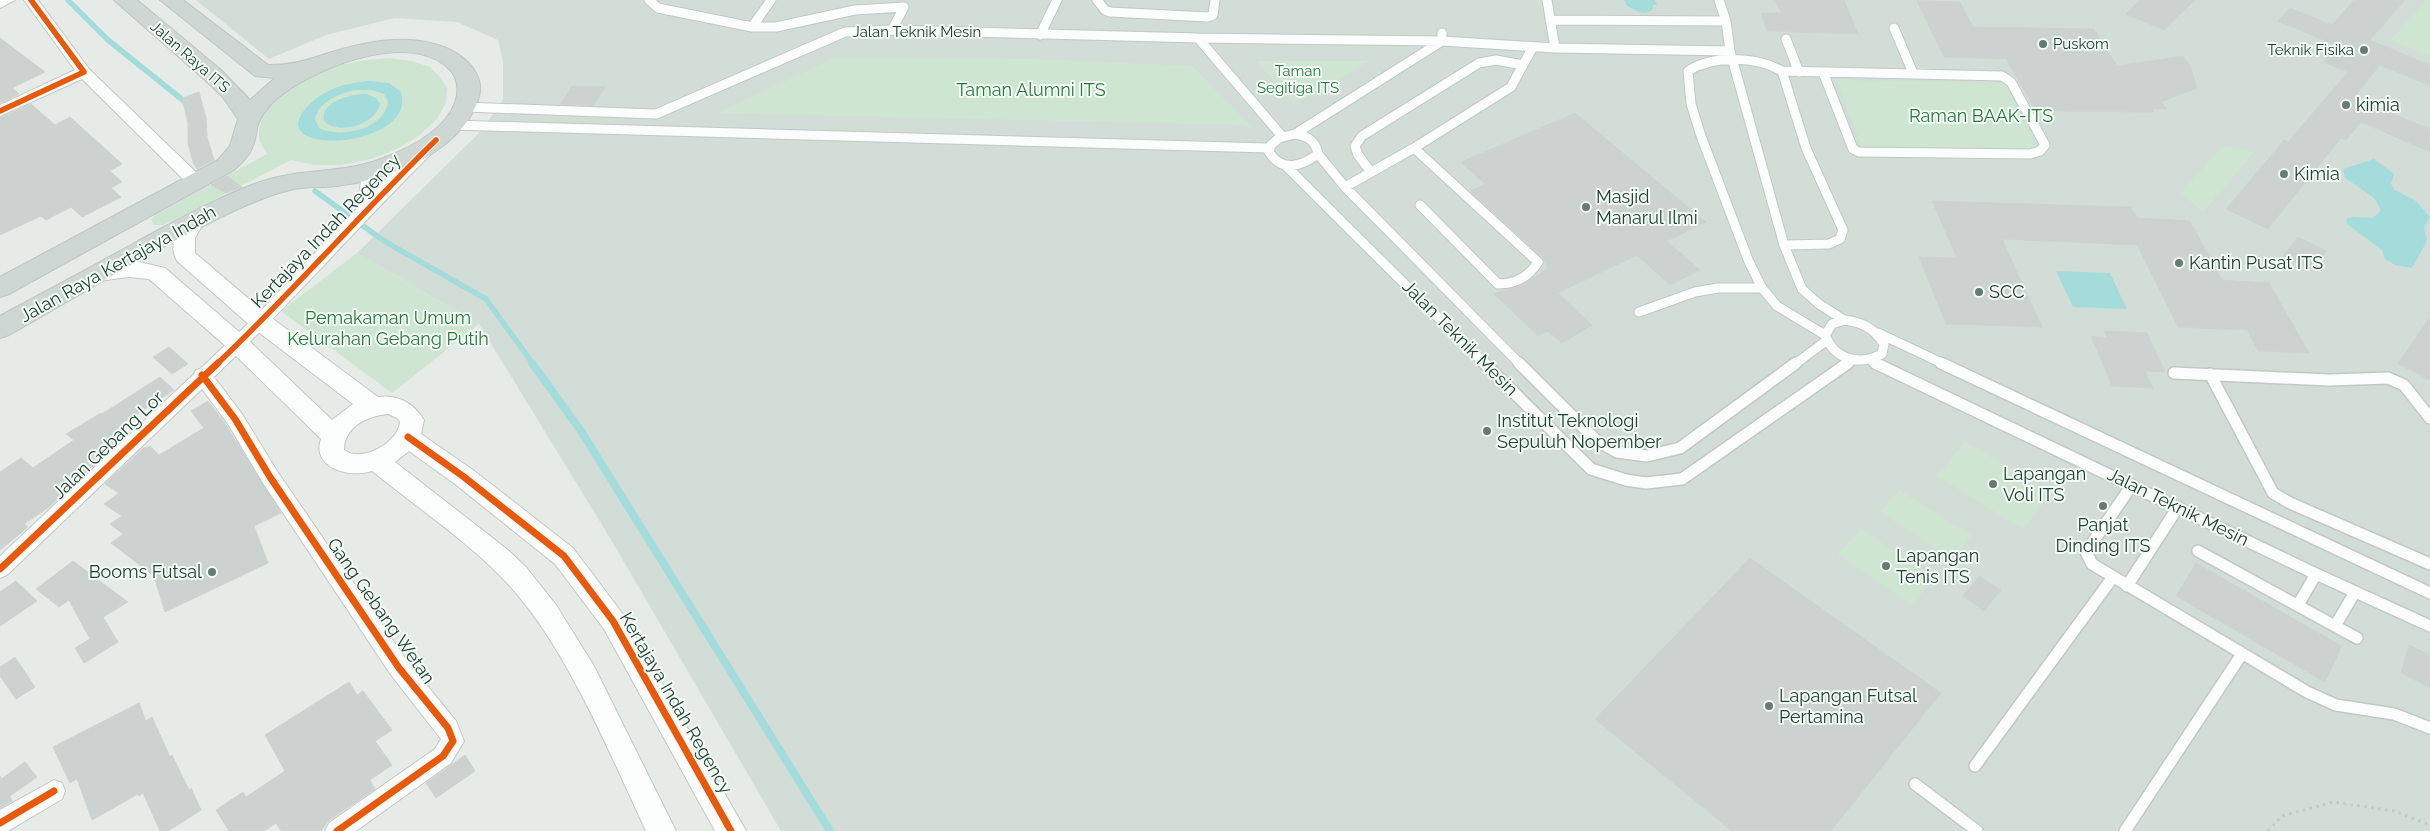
<svg xmlns="http://www.w3.org/2000/svg" width="2430" height="831" font-family="Raleway,sans-serif">
<rect width="100%" height="100%" fill="#e6ebe8"/>
<path fill="#d3ddd7" d="M 196,0 L 2430,0 L 2430,831 L 781,831 L 610,538 L 479,324 L 357,253 L 481,131 L 503,100 L 503,62 L 498,40 L 457,22 L 395,18 L 326,35 L 269,59 Z"/>
<path fill="#cee5d1" d="M 2426,0 L 2430,0 L 2430,56 L 2391,40 Z
M 389,58 L 412,61 L 430,67 L 439,76 L 447,88 L 446,103 L 437,119 L 420,135 L 397,149 L 371,159 L 341,165 L 314,165 L 291,160 L 176,219 L 163,225 L 154,225 L 151,220 L 155,215 L 267,154 C 265,149 259,142 259,136 C 257,103 301,78 327,69 C 347,62 368,60 389,58 Z
M 834,58 L 1035,59 L 1192,66 L 1253,128 L 1243,125 L 718,113 Z
M 1256,61 L 1369,61 L 1294,104 Z
M 1836,80 L 2004,83 L 2039,150 L 1862,147 Z
M 2222,146 L 2254,152 L 2203,212 L 2181,193 Z
M 357,253 L 479,324 L 392,393 L 281,311 Z
M 1965,442 L 2051,493 L 2023,529 L 1937,476 Z
M 1899,490 L 1972,536 L 1953,559 L 1880,512 Z
M 1861,529 L 1934,578 L 1912,605 L 1838,554 Z"/>
<path fill="#a4dcdc" fill-rule="evenodd" d="M 1624,0 L 1655,0 L 1657,5 L 1653,5 L 1652,10 C 1641,17 1634,9 1626,5 Z
M 369,81 L 389,83 L 401,92 C 418,149 260,158 307,107 C 323,89 346,83 369,81 ZM 355,90 L 372,90 L 384,94 L 388,102 C 385,129 340,139 319,128 L 315,119 C 319,101 339,94 355,90 Z
M 367,94 L 376,98 L 380,104 C 377,124 338,136 324,121 C 320,100 353,94 367,94 Z
M 2374,159 L 2394,174 L 2391,184 L 2395,190 L 2416,201 L 2430,217 L 2424,228 L 2427,241 L 2412,268 L 2395,265 L 2385,259 L 2382,250 L 2346,223 L 2347,219 L 2352,217 L 2373,218 L 2381,210 L 2374,198 L 2345,178 L 2343,169 Z
M 2056,271 L 2110,273 L 2127,309 L 2073,307 Z"/>
<g fill="none" stroke-linecap="round" stroke-linejoin="round">
<path stroke="#a4dcdc" stroke-width="5.5" d="M 68,0 L 108,40 L 189,105
M 315,191 L 384,241 L 486,299 L 533,364"/>
<path stroke="#a4dcdc" stroke-width="8" d="M 532,363 L 581,431 L 830,831"/>
</g>
<path fill="#ccd2cf" stroke="#ced4d1" d="M 1775,0 L 1844,0 L 1858,34 L 1767,31 L 1761,13 L 1781,13 Z
M 2140,0 L 2195,0 L 2164,30 L 2126,14 Z
M 2354,0 L 2405,0 L 2370,40 L 2430,65 L 2430,86 L 2380,65 L 2354,97 L 2430,129 L 2430,152 L 2361,122 L 2346,140 L 2341,138 L 2268,229 L 2226,209 L 2284,140 L 2288,142 L 2348,72 L 2323,62 L 2337,46 L 2278,21 L 2290,8 L 2332,25 Z
M 1917,1 L 1960,2 L 1973,27 L 2094,29 L 2117,66 L 2183,56 L 2190,65 L 2197,88 L 2161,102 L 2167,109 L 2152,109 L 2153,112 L 2036,111 L 2006,59 L 1944,57 Z
M 0,38 L 45,72 L 12,88 L 19,94 L 0,103 Z
M 572,86 L 605,87 L 594,105 L 561,104 Z
M 199,92 L 206,118 L 207,137 L 214,160 L 197,169 L 193,162 L 188,143 L 188,123 L 182,98 Z
M 31,104 L 55,125 L 70,117 L 122,164 L 110,171 L 122,182 L 111,188 L 121,197 L 82,217 L 71,207 L 46,220 L 41,216 L 0,235 L 0,118 Z
M 1575,113 L 1706,222 L 1667,241 L 1700,270 L 1670,285 L 1637,255 L 1558,293 L 1592,325 L 1562,343 L 1548,331 L 1538,336 L 1494,294 L 1524,284 L 1548,268 L 1542,257 L 1470,191 L 1485,184 L 1461,162 Z
M 227,176 L 242,187 L 226,193 L 211,185 Z
M 1932,201 L 2131,207 L 2137,218 L 2190,221 L 2222,280 L 2269,283 L 2309,353 L 2258,351 L 2247,330 L 2178,327 L 2137,245 L 2002,239 L 2042,327 L 1946,324 L 1919,257 L 1957,258 Z
M 2298,237 L 2327,251 L 2312,270 L 2283,256 Z
M 2430,317 L 2430,380 L 2398,364 Z
M 2104,331 L 2147,333 L 2165,372 L 2145,371 L 2153,388 L 2112,386 L 2091,336 L 2107,338 Z
M 169,347 L 188,364 L 172,374 L 153,357 Z
M 160,377 L 174,390 L 120,425 L 128,434 L 49,507 L 24,524 L 28,527 L 0,550 L 0,472 L 21,458 L 33,468 L 74,440 L 66,434 L 101,413 L 102,414 Z
M 208,401 L 226,425 L 281,513 L 254,526 L 268,563 L 165,612 L 154,576 L 111,543 L 123,534 L 110,524 L 122,516 L 104,504 L 119,493 L 105,484 L 142,449 L 150,446 L 159,455 L 204,428 L 191,411 Z
M 1750,558 L 1941,693 L 1831,831 L 1732,831 L 1595,719 Z
M 73,561 L 128,602 L 103,617 L 118,642 L 84,663 L 75,648 L 90,639 L 69,600 L 59,607 L 36,589 Z
M 2196,563 L 2342,646 L 2325,682 L 2176,596 Z
M 1979,576 L 2001,590 L 1984,611 L 1963,596 Z
M 16,581 L 37,601 L 0,626 L 0,592 Z
M 2409,645 L 2430,655 L 2430,688 L 2401,673 Z
M 15,657 L 35,687 L 16,699 L 0,676 L 0,667 Z
M 349,682 L 357,695 L 363,691 L 392,730 L 375,741 L 392,765 L 370,780 L 375,789 L 328,821 L 321,831 L 281,831 L 276,823 L 264,831 L 229,831 L 216,810 L 243,792 L 246,797 L 285,771 L 265,735 Z
M 139,703 L 146,721 L 152,717 L 170,757 L 172,755 L 189,790 L 191,788 L 201,810 L 168,831 L 160,831 L 143,793 L 139,796 L 138,794 L 92,820 L 77,779 L 70,783 L 53,747 Z
M 465,755 L 475,771 L 436,798 L 426,783 Z
M 25,762 L 37,777 L 10,796 L 12,801 L 0,808 L 0,776 L 1,779 Z"/>
<g fill="none" stroke-linecap="round" stroke-linejoin="round">
<g stroke="#c3c8c5" stroke-width="11">
<path id="service-far1" d="M 649,0 L 658,8 L 752,27 L 776,27 L 855,10 L 904,7 L 892,30
M 1097,0 L 1105,10 L 1110,12 L 1208,17 L 1213,15 L 1215,0
M 1547,0 L 1555,48
M 1550,20 L 1726,21 L 1719,0
M 1726,21 L 1730,51 L 1784,245 L 1802,289 L 1819,304 L 1844,320
M 752,27 L 771,0
M 1894,28 L 1913,73
M 1040,35 L 1057,0
M 1198,38 L 1442,41 L 1555,48 L 1730,51
M 1786,39 L 1799,72
M 1523,65 L 1533,47
M 1782,71 L 2002,76 L 2011,82 L 2045,145 L 2040,151 L 2030,154 L 1859,152 L 1853,149 L 1823,72
M 465,107 L 656,114 L 845,32 L 892,30 L 1198,38 L 1281,135
M 452,125 L 1268,148
M 1295,134 L 1442,41 L 1442,33
M 1295,134 C 1308,136 1316,141 1318,154 C 1302,166 1282,173 1269,152 L 1271,145 L 1279,138 Z
M 1414,148 L 1538,262 C 1529,277 1515,284 1498,284 L 1420,205
M 1318,154 L 1345,187 L 1520,364
M 1285,165 L 1485,364
M 1345,187 L 1414,148 L 1511,87 L 1523,65 L 1496,60 L 1479,63 L 1362,136 L 1355,146 L 1358,155 L 1371,172
M 1784,245 L 1829,244 L 1840,239 L 1843,230 L 1806,148 L 1782,71 C 1755,56 1714,55 1688,71 L 1691,104 L 1701,136 L 1749,262 L 1762,288 L 1777,306 L 1825,335
M 1639,312 L 1695,292 L 1718,288 L 1762,288
M 1844,320 C 1862,322 1874,328 1884,344 L 1882,354 C 1859,366 1835,360 1825,335 L 1832,324 Z
M 1878,333 L 1944,364
M 1872,361 L 1878,364
M 1795,364 L 1826,341
M 1846,364 L 1852,360"/>
</g>
<g stroke="#c3c8c5" stroke-width="14">
<path id="service" d="M 1484,363 L 1591,469 L 1626,480 L 1646,483 L 1682,479 L 1848,363
M 1519,363 L 1596,440 L 1617,452 L 1647,456 L 1680,448 L 1796,363
M 1875,363 L 2316,574 L 2430,626
M 1941,363 L 2430,593
M 2174,373 L 2329,380 L 2388,378 L 2404,385 L 2430,418
M 2210,374 L 2273,493 L 2290,503 L 2430,564
M 2132,485 L 2086,552 L 2092,564 L 2307,692 L 2336,705 L 2394,714 L 2430,728
M 2198,551 L 2357,638
M 2127,586 L 2178,507
M 2298,605 L 2316,574
M 2335,626 L 2355,592
M 1975,766 L 2113,577
M 1915,784 L 1977,831
M 2125,831 L 2242,654"/>
</g>
<g stroke="#c3c8c5" stroke-width="2">
<path id="minor" d="M 0,0 L 15,0 L 0,8 Z
M 24,0 L 38,0 L 89,69 L 202,178 L 204,182 L 202,186 L 190,186 L 82,79 L 0,116 L 0,105 L 75,70 Z
M 428,142 L 434,143 L 436,147 L 434,151 C 359,225 290,305 214,377 L 242,414 L 277,471 L 407,661 L 456,721 L 464,741 L 451,763 L 356,831 L 325,831 L 329,823 L 435,749 L 441,739 L 391,675 L 263,483 L 228,424 L 202,389 L 7,575 L 0,578 L 0,556 L 193,375 L 196,370 L 200,369 L 255,317 L 358,207 L 362,171 L 364,167 L 376,167 L 378,171 L 376,189 L 422,143 Z
M 54,780 L 62,783 L 65,791 L 62,799 L 8,831 L 0,831 L 0,810 Z"/>
</g>
<g stroke="#c3c8c5" stroke-width="2">
<path id="tertiary" d="M 193,215 L 200,217 L 204,222 L 195,238 L 195,253 L 269,316 L 378,397 C 397,394 414,403 424,420 L 421,434 L 473,470 L 573,548 L 622,613 L 746,831 L 715,831 L 604,629 L 555,564 L 455,484 L 409,451 L 395,462 L 508,550 L 526,567 L 556,605 L 594,666 L 676,831 L 646,831 C 609,752 566,646 507,583 C 470,543 415,506 372,471 C 351,478 311,469 321,439 L 229,349 L 149,279 L 128,277 L 99,281 L 91,278 L 88,273 L 91,268 L 135,261 L 165,268 L 245,337 L 332,420 L 353,404 L 253,328 L 177,261 C 168,245 177,232 186,217 ZM 388,414 L 397,418 L 400,422 C 398,443 362,463 344,450 C 344,427 367,416 388,414 Z"/>
</g>
<g stroke="#bdc7c3" stroke-width="2">
<path id="primary" d="M 114,0 L 137,0 L 221,70 L 250,100 L 275,78 L 255,76 L 160,0 L 183,0 L 268,65 C 291,66 309,59 329,53 C 364,42 402,34 438,45 C 455,50 473,62 479,80 C 483,93 476,106 470,117 C 443,159 384,180 337,186 C 321,188 305,186 290,190 C 272,194 254,202 238,209 C 160,245 84,293 9,335 L 0,338 L 0,316 C 46,291 92,267 138,241 C 178,220 217,197 260,182 C 300,168 342,174 381,159 C 408,149 444,131 455,103 C 460,88 458,76 446,66 C 405,33 321,66 284,93 C 272,102 261,113 257,128 C 256,135 255,142 252,148 C 248,157 241,164 234,170 L 9,294 L 0,297 L 0,277 L 218,160 L 230,146 L 238,119 L 222,96 L 205,80 Z"/>
</g>
<path stroke="#c2cbc6" stroke-width="3" stroke-dasharray="2.5 4.5" stroke-linecap="butt" d="M 2268,831 L 2282,816 L 2333,802 L 2394,811 L 2430,825"/>
<use href="#service-far1" stroke="#fbfcfc" stroke-width="9"/>
<use href="#service" stroke="#fbfcfc" stroke-width="11"/>
<use href="#minor" fill="#fbfcfc" fill-rule="evenodd"/>
<use href="#tertiary" fill="#fbfcfc" fill-rule="evenodd"/>
<use href="#primary" fill="#ced7d3" fill-rule="evenodd"/>
<g stroke="#f4faf6" stroke-width="8">
<path id="cycleway-far1" d="M 0,111 L 84,72 L 31,0
M 217,364 C 293,292 361,213 436,140"/>
</g>
<g stroke="#f4faf6" stroke-width="10">
<path id="cycleway" d="M 202,375 L 235,419 L 270,477 L 399,668 L 448,728 L 453,741 L 443,756 L 337,831
M 408,437 L 464,477 L 564,556 L 613,621 L 731,831
M 0,569 L 218,363
M 0,823 L 54,791"/>
</g>
<use href="#cycleway-far1" stroke="#e8590c" stroke-width="5.5"/>
<use href="#cycleway" stroke="#e8590c" stroke-width="7"/>
</g>
<g fill="#667c73" stroke="#f4faf6" stroke-width="2">
<circle cx="2043" cy="44" r="5"/>
<circle cx="2364" cy="50" r="5"/>
<circle cx="2346" cy="105" r="5"/>
<circle cx="2284" cy="174" r="5"/>
<circle cx="1586" cy="207" r="5"/>
<circle cx="2179" cy="263" r="5"/>
<circle cx="1979" cy="292" r="5"/>
<circle cx="1487" cy="431" r="5"/>
<circle cx="1993" cy="484" r="5"/>
<circle cx="2103" cy="506" r="5"/>
<circle cx="1886" cy="566" r="5"/>
<circle cx="212" cy="572" r="5"/>
<circle cx="1769" cy="706" r="5"/>
</g>
<g text-anchor="middle" stroke-width="4" stroke-linejoin="round" paint-order="stroke">
<g font-size="15" fill="#214134" stroke="#f4faf6">
<text x="917" y="37">Jalan Teknik Mesin</text>
<text transform="translate(190 57) rotate(41)" y="5">Jalan Raya ITS</text>
</g>
<g font-size="15" fill="#214134" stroke="#f4faf6" text-anchor="start">
<text x="2053" y="49">Puskom</text>
<text x="2354" y="55" text-anchor="end">Teknik Fisika</text>
</g>
<g font-size="15" fill="#287b3c" stroke="#f4faf6">
<text x="1298" y="76">Taman<tspan x="1298" dy="17">Segitiga ITS</tspan></text>
</g>
<g font-size="18" fill="#287b3c" stroke="#f4faf6">
<text x="1031" y="96">Taman Alumni ITS</text>
<text x="1981" y="122">Raman BAAK-ITS</text>
<text x="388" y="324">Pemakaman Umum<tspan x="388" dy="21">Kelurahan Gebang Putih</tspan></text>
</g>
<g font-size="18" fill="#214134" stroke="#f4faf6" text-anchor="start">
<text x="2356" y="111">kimia</text>
<text x="2294" y="180">Kimia</text>
<text x="1596" y="203">Masjid<tspan x="1596" dy="21">Manarul Ilmi</tspan></text>
<text x="2189" y="269">Kantin Pusat ITS</text>
<text x="1989" y="298">SCC</text>
<text x="1497" y="427">Institut Teknologi<tspan x="1497" dy="21">Sepuluh Nopember</tspan></text>
<text x="2003" y="480">Lapangan<tspan x="2003" dy="21">Voli ITS</tspan></text>
<text x="2103" y="531" text-anchor="middle">Panjat<tspan x="2103" dy="21">Dinding ITS</tspan></text>
<text x="1896" y="562">Lapangan<tspan x="1896" dy="21">Tenis ITS</tspan></text>
<text x="202" y="578" text-anchor="end">Booms Futsal</text>
<text x="1779" y="702">Lapangan Futsal<tspan x="1779" dy="21">Pertamina</tspan></text>
</g>
<g font-size="18" fill="#214134" stroke="#f4faf6">
<text transform="translate(326 231) rotate(-46)" y="6">Kertajaya Indah Regency</text>
<text transform="translate(118 264) rotate(-29)" y="6">Jalan Raya Kertajaya Indah</text>
<text transform="translate(1460 338) rotate(45)" y="6">Jalan Teknik Mesin</text>
<text transform="translate(108 445) rotate(-44)" y="6">Jalan Gebang Lor</text>
<text transform="translate(2178 507) rotate(26)" y="6">Jalan Teknik Mesin</text>
<text transform="translate(381 611) rotate(55)" y="6">Gang Gebang Wetan</text>
<text transform="translate(676 703) rotate(60)" y="6">Kertajaya Indah Regency</text>
</g>
</g>
</svg>
